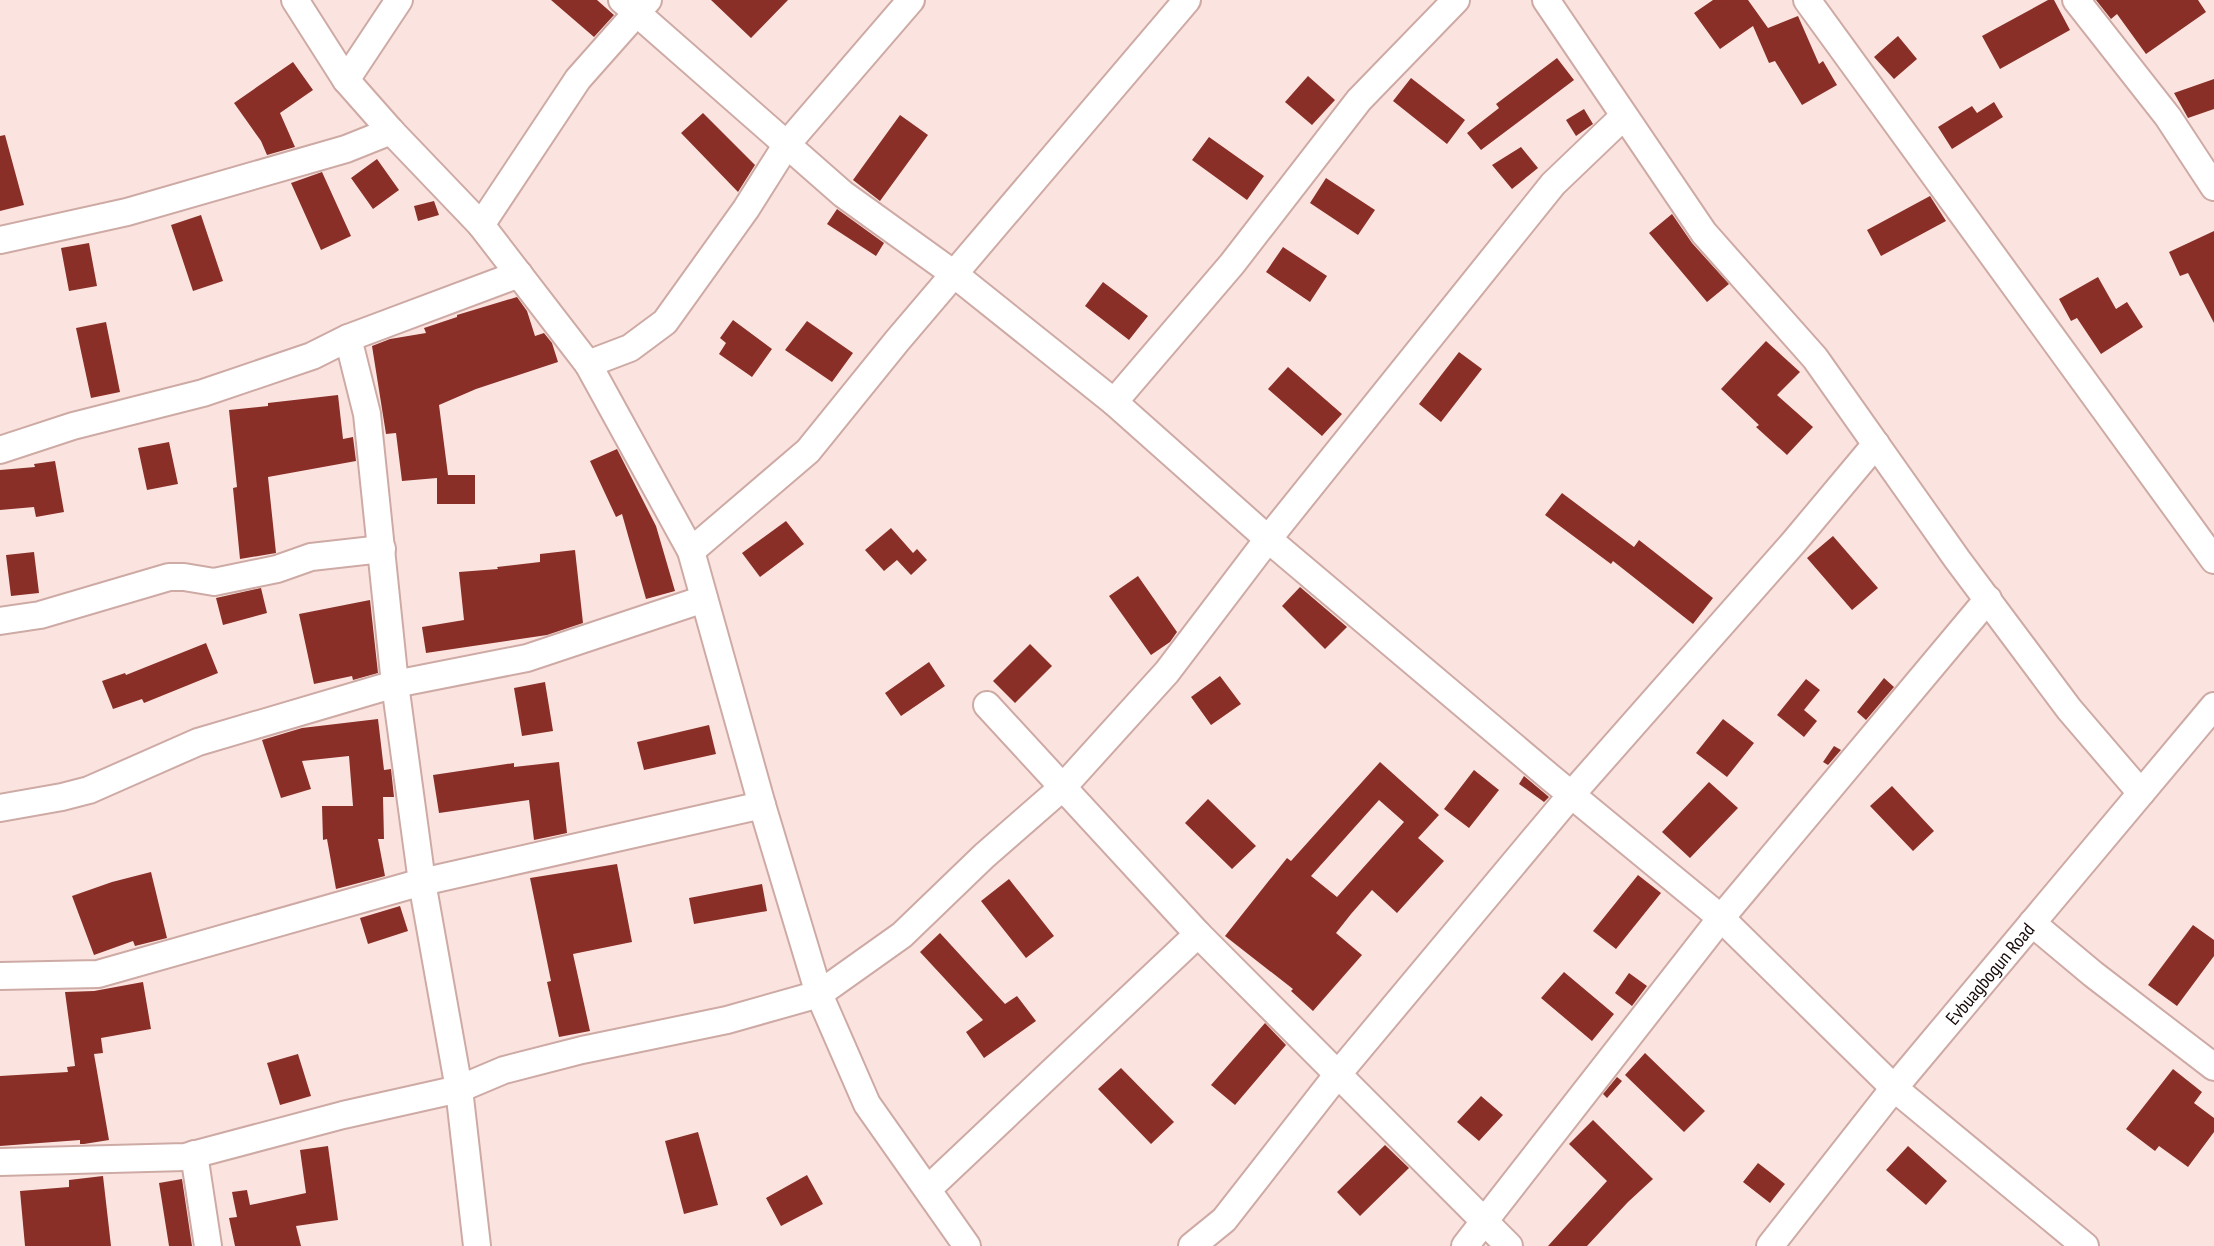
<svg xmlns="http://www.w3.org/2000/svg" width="2214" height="1246" font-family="'PT Sans Narrow',sans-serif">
<rect width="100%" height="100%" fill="#fbe4e0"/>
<path fill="#892f27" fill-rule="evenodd" d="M 551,0 L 597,0 L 614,15 L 594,37 Z
M 711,0 L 788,0 L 751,38 Z
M 1713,0 L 1748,0 L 1768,28 L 1798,16 L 1819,64 L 1823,61 L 1837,85 L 1802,105 L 1775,61 L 1769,63 L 1753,26 L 1720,49 L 1694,13 Z
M 2048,0 L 2054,0 L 2070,30 L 2000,69 L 1982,36 Z
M 2096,0 L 2198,0 L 2206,12 L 2146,54 L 2117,14 L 2111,19 Z
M 1898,36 L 1917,59 L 1894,79 L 1874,57 Z
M 1557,58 L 1574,80 L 1481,150 L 1467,133 L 1499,108 L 1496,104 Z
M 293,62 L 313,90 L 280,113 L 295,147 L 267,155 L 261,141 L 234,103 Z
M 1308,76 L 1335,100 L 1312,125 L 1285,102 Z
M 1411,78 L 1465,120 L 1447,144 L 1393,101 Z
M 2214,79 L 2214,109 L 2188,118 L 2174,93 Z
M 1994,102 L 2003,117 L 1952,149 L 1938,127 L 1972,106 L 1977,113 Z
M 1584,109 L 1593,124 L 1576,136 L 1566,120 Z
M 703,113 L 755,165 L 738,192 L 681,133 Z
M 900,115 L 928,135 L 880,201 L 853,180 Z
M 5,135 L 24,205 L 0,211 L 0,136 Z
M 1209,137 L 1264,176 L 1247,200 L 1192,160 Z
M 1521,147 L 1538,168 L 1512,189 L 1492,165 Z
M 377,159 L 399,190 L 373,209 L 351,178 Z
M 322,172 L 351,236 L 321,250 L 291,183 Z
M 1326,178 L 1375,210 L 1358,235 L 1310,203 Z
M 1930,196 L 1946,221 L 1881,256 L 1867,230 Z
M 434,201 L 439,215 L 418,221 L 414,206 Z
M 837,209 L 884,243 L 876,256 L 827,224 Z
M 1672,214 L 1692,243 L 1729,284 L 1707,302 L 1649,233 Z
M 201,215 L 223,281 L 193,291 L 171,225 Z
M 2214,231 L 2214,323 L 2188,273 L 2180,276 L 2169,252 Z
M 89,243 L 97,286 L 69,291 L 61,248 Z
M 1283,247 L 1327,276 L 1310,302 L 1266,272 Z
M 2098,277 L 2116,309 L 2127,302 L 2143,327 L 2101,354 L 2077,318 L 2071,321 L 2059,299 Z
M 1103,282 L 1148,316 L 1129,340 L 1085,306 Z
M 517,297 L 527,311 L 535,336 L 544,333 L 552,343 L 558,362 L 476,389 L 439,405 L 448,475 L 475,475 L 475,504 L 437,504 L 437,478 L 402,481 L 396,433 L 386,434 L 372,346 L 390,339 L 426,333 L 424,328 L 457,317 L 457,315 Z
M 733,320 L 772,349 L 752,377 L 719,354 L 726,343 L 720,338 Z
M 807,321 L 853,353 L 832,382 L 785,350 Z
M 106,322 L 120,392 L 91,398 L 76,328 Z
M 1766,341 L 1800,372 L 1777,395 L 1813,427 L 1787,455 L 1756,427 L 1759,425 L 1721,389 Z
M 1459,352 L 1482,369 L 1441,422 L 1419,404 Z
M 1288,367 L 1342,414 L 1322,436 L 1268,389 Z
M 338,395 L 343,439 L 353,437 L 356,461 L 268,477 L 276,553 L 240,559 L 233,488 L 237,487 L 229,410 L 268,406 L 268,403 Z
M 169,442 L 178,484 L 147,490 L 138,448 Z
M 617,449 L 656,526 L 675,591 L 646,599 L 622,514 L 616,517 L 590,461 Z
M 55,461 L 64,512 L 36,517 L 34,507 L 0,510 L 0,470 L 35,467 L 34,464 Z
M 1562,493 L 1634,547 L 1639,540 L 1713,598 L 1693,624 L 1613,561 L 1611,564 L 1545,515 Z
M 786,521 L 804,544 L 760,577 L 742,553 Z
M 891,528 L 913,553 L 917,549 L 927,560 L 911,575 L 897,560 L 884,571 L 865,550 Z
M 1833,536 L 1878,588 L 1852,610 L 1807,558 Z
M 575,550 L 583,623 L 547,635 L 426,653 L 422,627 L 464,620 L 459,572 L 498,569 L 497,567 L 540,562 L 540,554 Z
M 34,552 L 39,593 L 11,596 L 6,555 Z
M 1138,576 L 1177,632 L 1170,642 L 1151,655 L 1109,596 Z
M 1300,587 L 1347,627 L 1325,649 L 1282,606 Z
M 261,588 L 267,613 L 223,625 L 216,598 Z
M 370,600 L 378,673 L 353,680 L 352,676 L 314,684 L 299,614 Z
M 206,643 L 218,673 L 144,703 L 142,699 L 113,709 L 102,681 L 125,673 L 126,675 Z
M 1030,644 L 1052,666 L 1015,703 L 993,681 Z
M 929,662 L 945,686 L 901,716 L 885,693 Z
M 1220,676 L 1241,704 L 1211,725 L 1191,697 Z
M 1884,678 L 1894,687 L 1866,720 L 1857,712 Z
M 1806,679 L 1820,690 L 1804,710 L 1817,721 L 1804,737 L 1777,715 Z
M 545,682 L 553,731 L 522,736 L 514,688 Z
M 378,719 L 384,770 L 391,769 L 394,797 L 383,797 L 384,839 L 378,839 L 385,876 L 336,889 L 327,839 L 323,840 L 322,806 L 353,806 L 349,756 L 302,761 L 311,789 L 281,798 L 262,740 L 302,728 Z
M 1723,719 L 1754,743 L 1727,777 L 1696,753 Z
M 709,725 L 716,754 L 644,770 L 637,742 Z
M 1834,746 L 1841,750 L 1828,765 L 1823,762 Z
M 559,762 L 567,833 L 534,840 L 529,800 L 439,813 L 433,775 L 514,763 L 514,767 Z
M 1380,762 L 1439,815 L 1418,838 L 1444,861 L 1397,913 L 1372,890 L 1351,914 L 1336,933 L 1362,955 L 1313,1011 L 1291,991 L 1293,989 L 1225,936 L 1287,858 L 1291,861 ZM 1379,800 L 1404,822 L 1337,897 L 1311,876 Z
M 1474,770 L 1499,790 L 1469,828 L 1444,809 Z
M 1524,776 L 1549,797 L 1544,802 L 1519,784 Z
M 1709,782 L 1738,808 L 1690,858 L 1662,832 Z
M 1892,786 L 1934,831 L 1913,851 L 1870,806 Z
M 1208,799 L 1256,846 L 1232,869 L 1185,823 Z
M 617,864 L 632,942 L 573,954 L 590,1031 L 559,1037 L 547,982 L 551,981 L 530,878 Z
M 151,872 L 167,938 L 135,946 L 133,941 L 94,955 L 72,896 L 112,882 Z
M 1638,875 L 1661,893 L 1616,949 L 1593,931 Z
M 1009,879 L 1054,936 L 1026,958 L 981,901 Z
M 762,884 L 767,911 L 694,924 L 689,898 Z
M 400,906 L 408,931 L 368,944 L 360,918 Z
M 2193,925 L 2214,940 L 2214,956 L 2177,1006 L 2148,985 Z
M 940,933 L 1005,1004 L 1017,996 L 1036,1021 L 984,1058 L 966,1032 L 983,1020 L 920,952 Z
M 1564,972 L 1614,1014 L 1592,1041 L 1541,998 Z
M 1629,973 L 1647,986 L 1632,1006 L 1615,993 Z
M 143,982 L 151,1029 L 101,1038 L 103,1053 L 94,1054 L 109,1140 L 84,1144 L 80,1144 L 80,1140 L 0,1146 L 0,1076 L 68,1072 L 67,1067 L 75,1066 L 65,992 L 94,991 Z
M 1265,1023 L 1286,1045 L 1235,1105 L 1211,1085 Z
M 1645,1053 L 1705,1111 L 1684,1132 L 1625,1075 Z
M 298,1054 L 311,1096 L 280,1105 L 267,1063 Z
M 1121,1068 L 1174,1122 L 1151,1144 L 1098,1089 Z
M 2173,1069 L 2202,1092 L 2194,1103 L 2214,1118 L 2214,1132 L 2188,1167 L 2159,1146 L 2155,1151 L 2126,1129 Z
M 1617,1077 L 1622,1081 L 1607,1098 L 1603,1094 Z
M 1481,1096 L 1503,1115 L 1479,1141 L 1457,1122 Z
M 1593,1120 L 1653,1179 L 1628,1202 L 1587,1246 L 1548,1246 L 1607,1181 L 1569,1144 Z
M 698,1132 L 718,1205 L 684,1214 L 665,1141 Z
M 1385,1145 L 1409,1168 L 1360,1216 L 1337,1192 Z
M 328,1146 L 338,1220 L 296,1226 L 301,1246 L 235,1246 L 229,1218 L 237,1217 L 232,1192 L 247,1190 L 250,1205 L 306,1193 L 300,1150 Z
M 1908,1146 L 1947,1181 L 1926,1205 L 1886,1170 Z
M 1758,1163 L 1785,1184 L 1770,1203 L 1743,1182 Z
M 807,1175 L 823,1204 L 781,1226 L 766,1198 Z
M 103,1176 L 111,1246 L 25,1246 L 20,1191 L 69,1187 L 69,1180 Z
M 182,1179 L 192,1246 L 169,1246 L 159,1183 Z"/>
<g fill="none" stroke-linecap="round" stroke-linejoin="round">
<g stroke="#ceaaa5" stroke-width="30">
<g id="minor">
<path d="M 295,0 L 346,80 L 391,131 L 481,225 L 588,364 L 691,551 L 762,805 L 819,994 L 867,1104 L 967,1246"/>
<path d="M 622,0 L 843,194 L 954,274 L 1114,402 L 1268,539 L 1551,778 L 1721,918 L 1894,1088 L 2085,1246"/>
<path d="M 1546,0 L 1704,233 L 1815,358 L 1957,559 L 2069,709 L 2141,793"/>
<path d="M 1807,0 L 2214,560"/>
<path d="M 2076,0 L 2168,117 L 2214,187"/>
<path d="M 346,80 L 399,0"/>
<path d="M 481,225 L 578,79 L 648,0"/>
<path d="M 0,240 L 127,212 L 346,149 L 391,131"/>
<path d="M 348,338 L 367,414 L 395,684 L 422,882 L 459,1089 L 477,1246"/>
<path d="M 588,364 L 630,348 L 665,322 L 746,209 L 787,144 L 911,0"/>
<path d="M 1114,402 L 1232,264 L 1359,100 L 1456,0"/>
<path d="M 0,450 L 73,426 L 203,393 L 312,356 L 348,338 L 519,274"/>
<path d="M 691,551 L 808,451 L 897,341 L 1187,0"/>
<path d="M 0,621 L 40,615 L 169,577 L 184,577 L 214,582 L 277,569 L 311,557 L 382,549"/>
<path d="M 987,705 L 1198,934 L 1509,1246"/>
<path d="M 0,808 L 62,797 L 89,790 L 198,742 L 395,684 L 527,658 L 704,599"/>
<path d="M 2032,923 L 2093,974 L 2214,1067"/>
<path d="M 0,976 L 98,974 L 422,882 L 762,805"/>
<path d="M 194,1154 L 208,1246"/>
<path d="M 0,1162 L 185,1157 L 343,1115 L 459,1089 L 504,1070 L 582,1050 L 727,1020 L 819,994 L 902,935 L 984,856 L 1063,787 L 1167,672 L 1268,539 L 1553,184 L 1624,116"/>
<path d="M 928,1189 L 1198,934"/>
<path d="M 1192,1246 L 1224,1220 L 1338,1074 L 1571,795 L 1794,542 L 1876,444"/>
<path d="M 1465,1246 L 1721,918 L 1988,599"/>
<path id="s1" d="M 1770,1246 L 1894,1088 L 2214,706"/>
</g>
</g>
<use href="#minor" stroke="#fff" stroke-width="26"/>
</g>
<g text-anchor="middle" stroke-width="7" stroke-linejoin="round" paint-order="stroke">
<g font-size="19" fill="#150908" stroke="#fbe4e0">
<text dy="7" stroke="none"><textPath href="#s1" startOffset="350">Evbuagbogun Road</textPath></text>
</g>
</g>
</svg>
